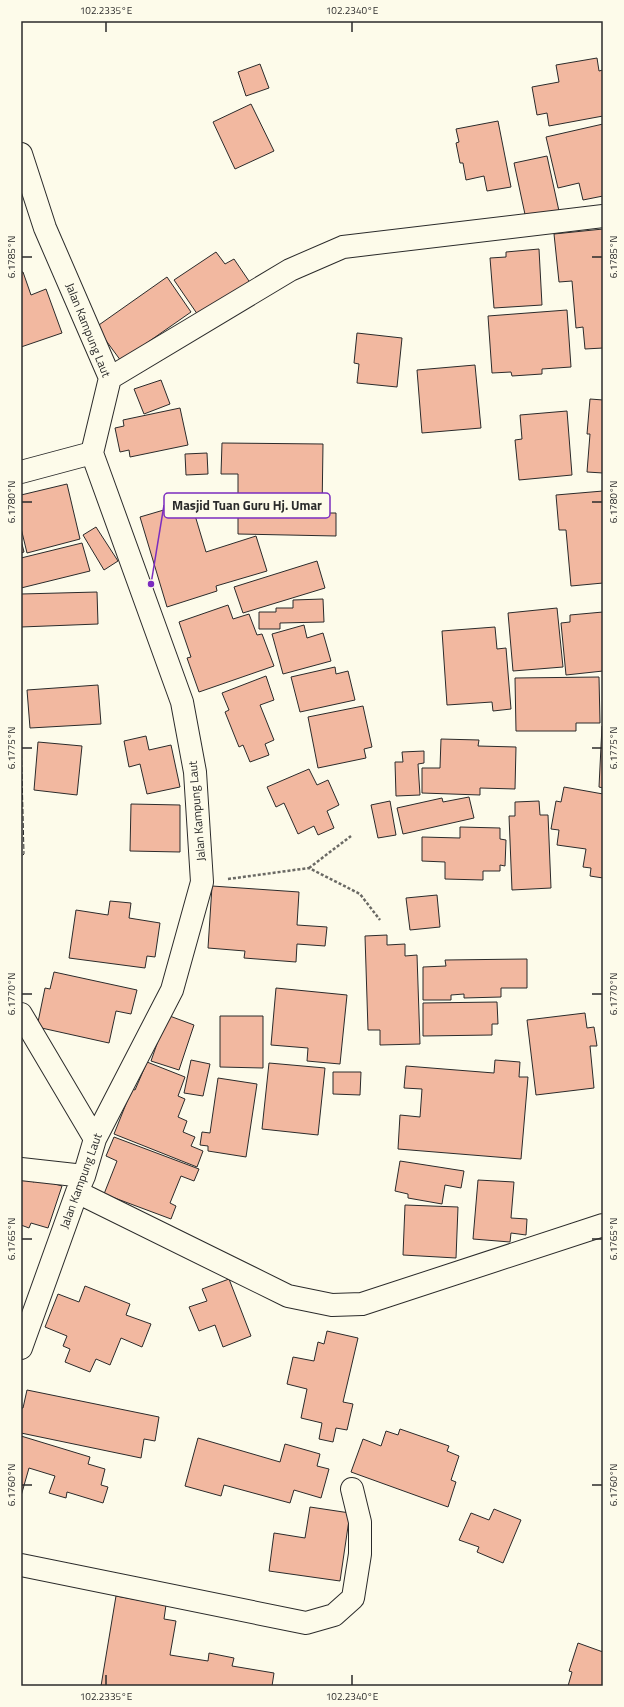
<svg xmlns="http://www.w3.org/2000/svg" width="624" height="1707" font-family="'Titillium Web',sans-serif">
<rect width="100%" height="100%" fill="#fdfbea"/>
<path fill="#f2b8a0" stroke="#2b2b2b" d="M 597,58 L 599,71 L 603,70 L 603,116 L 549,126 L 547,113 L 537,115 L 532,87 L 559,82 L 556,65 Z
M 260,64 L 269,88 L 246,96 L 238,72 Z
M 251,104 L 274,151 L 235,169 L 213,122 Z
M 498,121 L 511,187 L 487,191 L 484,176 L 466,180 L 463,163 L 460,163 L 456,143 L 459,142 L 456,129 Z
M 603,124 L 603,196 L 583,200 L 579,183 L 558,188 L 546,137 Z
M 547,156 L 559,211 L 526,219 L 514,163 Z
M 603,229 L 603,348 L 585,349 L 583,327 L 576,328 L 572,281 L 559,282 L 554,234 Z
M 539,249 L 542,305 L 494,308 L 490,258 L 506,257 L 506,252 Z
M 216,252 L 225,264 L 234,259 L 251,284 L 200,318 L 174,280 Z
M 21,272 L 23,272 L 31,295 L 46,289 L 62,333 L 21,347 Z
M 167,277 L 191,312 L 121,361 L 96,327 Z
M 567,310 L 571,367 L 542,369 L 542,374 L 512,376 L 511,372 L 492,373 L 488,316 Z
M 357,333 L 402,338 L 397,387 L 357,383 L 359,364 L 354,363 Z
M 475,365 L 481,428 L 422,433 L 417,370 Z
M 161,380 L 170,404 L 144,414 L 134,389 Z
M 590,399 L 603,400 L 603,473 L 587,472 L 590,434 L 587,434 Z
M 180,408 L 188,445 L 130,457 L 129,450 L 120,452 L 115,428 L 124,426 L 123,420 Z
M 567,411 L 572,475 L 519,480 L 515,440 L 522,439 L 520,415 Z
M 222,443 L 323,444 L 322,513 L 336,513 L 336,536 L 238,534 L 238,474 L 221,474 Z
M 207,453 L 208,474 L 186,475 L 185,454 Z
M 67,484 L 80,539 L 27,553 L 21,528 L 21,495 Z
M 603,491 L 603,583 L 571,586 L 566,530 L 559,530 L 556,495 Z
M 191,502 L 206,552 L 256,536 L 267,571 L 216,586 L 217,591 L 167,607 L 140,517 Z
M 96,527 L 118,561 L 104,570 L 83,535 Z
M 21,540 L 24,552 L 21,553 Z
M 82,543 L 90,571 L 21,588 L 21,558 Z
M 317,561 L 325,588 L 243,613 L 234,587 Z
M 97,592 L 98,624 L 21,627 L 21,594 Z
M 323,599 L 324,622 L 280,623 L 280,629 L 259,629 L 259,612 L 276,612 L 276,608 L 293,608 L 293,600 Z
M 228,605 L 233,619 L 249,614 L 257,635 L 262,634 L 274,666 L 199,692 L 187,658 L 191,657 L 179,622 Z
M 557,608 L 563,667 L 513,671 L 508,613 Z
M 603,612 L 603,671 L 566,675 L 561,623 L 570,622 L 570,615 Z
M 304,625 L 307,638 L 323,633 L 331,661 L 283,674 L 272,634 Z
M 495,627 L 497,649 L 506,648 L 511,709 L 493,711 L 492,702 L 447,705 L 442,631 Z
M 335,667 L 336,674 L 348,671 L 355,700 L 300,712 L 291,677 Z
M 266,676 L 274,700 L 260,705 L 274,740 L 265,744 L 269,755 L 250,762 L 243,745 L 239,747 L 225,712 L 229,710 L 222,693 Z
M 599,677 L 600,723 L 576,723 L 576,731 L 516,731 L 515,678 Z
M 98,685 L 101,724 L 30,728 L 27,690 Z
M 363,706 L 372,747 L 364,749 L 366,758 L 318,768 L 308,717 Z
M 602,726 L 603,726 L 603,788 L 599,787 Z
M 146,736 L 149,750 L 171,745 L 180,787 L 147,794 L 140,764 L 129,767 L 124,741 Z
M 441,739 L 479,740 L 478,746 L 516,747 L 515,789 L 480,788 L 480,795 L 422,793 L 422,768 L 440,768 Z
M 38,742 L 82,746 L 77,795 L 34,790 Z
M 424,751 L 424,763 L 418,764 L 420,795 L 396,796 L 395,762 L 403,762 L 402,752 Z
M 309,769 L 317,785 L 328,780 L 339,805 L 327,811 L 334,828 L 318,835 L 314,826 L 298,834 L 284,803 L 276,807 L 267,787 Z
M 564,787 L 603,794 L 603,878 L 590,876 L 591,868 L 583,867 L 586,849 L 557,845 L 559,830 L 551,829 L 556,801 L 561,802 Z
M 469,797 L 474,818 L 403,834 L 397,808 L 442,798 L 443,802 Z
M 390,801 L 396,835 L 378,838 L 371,805 Z
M 539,801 L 540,815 L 548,815 L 551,888 L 512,890 L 509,816 L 515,816 L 515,802 Z
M 131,804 L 180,805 L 180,852 L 130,851 Z
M 460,827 L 500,828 L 500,839 L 506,840 L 505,866 L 500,865 L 500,871 L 483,871 L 483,880 L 445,879 L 445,862 L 422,861 L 422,837 L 460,838 Z
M 212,886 L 299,892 L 297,925 L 327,927 L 325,946 L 297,944 L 296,962 L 244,958 L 245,951 L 208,948 Z
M 437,895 L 440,927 L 410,930 L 406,898 Z
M 110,901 L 131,903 L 129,918 L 160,923 L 155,957 L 147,956 L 145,968 L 69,958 L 76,910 L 108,915 Z
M 387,935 L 387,945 L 405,944 L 405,956 L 417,955 L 420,1044 L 380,1045 L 380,1030 L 368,1030 L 365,936 Z
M 527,959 L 527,988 L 501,988 L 501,997 L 464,998 L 464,994 L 451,995 L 451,1000 L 423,1000 L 423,967 L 446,966 L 445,960 Z
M 54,972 L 137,990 L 131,1014 L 116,1011 L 109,1043 L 37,1027 L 45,988 L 50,989 Z
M 276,988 L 347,995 L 340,1064 L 307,1061 L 308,1048 L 271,1045 Z
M 497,1002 L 498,1024 L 492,1024 L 492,1035 L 423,1036 L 423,1003 Z
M 585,1013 L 587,1028 L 594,1027 L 597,1046 L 590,1046 L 594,1088 L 536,1095 L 527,1020 Z
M 167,1015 L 194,1025 L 179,1070 L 151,1061 Z
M 220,1016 L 263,1016 L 263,1068 L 220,1067 Z
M 191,1060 L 210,1064 L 203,1096 L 184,1093 Z
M 495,1060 L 520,1062 L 519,1077 L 528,1077 L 521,1159 L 398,1149 L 400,1115 L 420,1117 L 422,1089 L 404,1088 L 406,1066 L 494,1073 Z
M 147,1062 L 185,1077 L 178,1096 L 185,1099 L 178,1117 L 187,1121 L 183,1132 L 195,1137 L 191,1146 L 203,1151 L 197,1167 L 114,1134 L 132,1089 L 135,1090 Z
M 269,1063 L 325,1068 L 318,1135 L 262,1129 Z
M 333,1072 L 361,1072 L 360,1095 L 333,1094 Z
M 218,1078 L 257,1084 L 246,1157 L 208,1151 L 208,1146 L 200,1145 L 202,1132 L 210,1133 Z
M 114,1137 L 199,1169 L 194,1181 L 181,1176 L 170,1203 L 176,1206 L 171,1219 L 104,1194 L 117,1161 L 106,1156 Z
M 400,1161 L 464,1171 L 461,1188 L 445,1185 L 442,1204 L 408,1198 L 408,1194 L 395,1191 Z
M 21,1178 L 34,1182 L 35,1178 L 62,1186 L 48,1228 L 31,1223 L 29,1228 L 21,1225 Z
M 478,1180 L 514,1182 L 511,1218 L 527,1219 L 526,1235 L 511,1233 L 510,1242 L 473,1239 Z
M 405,1205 L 458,1207 L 456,1258 L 403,1255 Z
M 229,1279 L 251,1336 L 223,1347 L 215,1325 L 199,1331 L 189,1307 L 207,1301 L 202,1289 Z
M 85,1286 L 130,1304 L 126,1315 L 151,1324 L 142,1347 L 121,1338 L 110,1365 L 96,1359 L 90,1372 L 65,1362 L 70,1349 L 63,1346 L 67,1336 L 45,1327 L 58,1294 L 79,1302 Z
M 327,1331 L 358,1338 L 343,1402 L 353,1404 L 347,1430 L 336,1428 L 333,1442 L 319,1439 L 322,1423 L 301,1418 L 307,1389 L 287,1384 L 293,1357 L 314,1361 L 318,1342 L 324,1344 Z
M 27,1390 L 159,1417 L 155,1441 L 144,1439 L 141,1458 L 21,1433 L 21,1408 L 23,1408 Z
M 400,1429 L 449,1446 L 447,1451 L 459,1456 L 451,1480 L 456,1482 L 448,1507 L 351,1472 L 363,1439 L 381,1446 L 386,1431 L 398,1435 Z
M 21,1436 L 90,1457 L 88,1464 L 105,1469 L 101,1485 L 108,1487 L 103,1503 L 67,1492 L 66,1498 L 49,1493 L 55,1476 L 29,1468 L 21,1496 Z
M 198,1438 L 280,1462 L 285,1444 L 320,1454 L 317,1466 L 329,1469 L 321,1498 L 294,1490 L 290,1503 L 224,1485 L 221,1496 L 185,1486 Z
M 310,1507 L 350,1513 L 340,1581 L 269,1571 L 274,1533 L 305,1538 Z
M 494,1509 L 521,1520 L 503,1563 L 477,1552 L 479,1547 L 459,1540 L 471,1513 L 489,1520 Z
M 116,1596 L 166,1605 L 164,1619 L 176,1621 L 170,1655 L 208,1661 L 209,1653 L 234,1658 L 232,1666 L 274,1673 L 272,1686 L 101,1686 Z
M 578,1643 L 603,1652 L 603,1686 L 568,1686 L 572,1672 L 569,1671 Z"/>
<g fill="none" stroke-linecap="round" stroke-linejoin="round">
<g stroke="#2b2b2b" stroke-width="24">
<path id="street" d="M 21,154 L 45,228 L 110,378 L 92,453 L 182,702 L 195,772 L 202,882 L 172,990 L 95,1139 L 84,1176 L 77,1192 L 21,1348
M 110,378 L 290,270 L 343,247 L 603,216
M 21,472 L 92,453
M 21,1014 L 95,1139
M 21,1169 L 84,1176
M 77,1192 L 288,1296 L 332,1305 L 362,1304 L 603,1225
M 21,1565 L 306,1623 L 334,1615 L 353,1598 L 360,1554 L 360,1522 L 352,1489"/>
</g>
<path stroke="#6a6964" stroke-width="2.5" stroke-dasharray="3 2" stroke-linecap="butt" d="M 309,868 L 351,836
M 228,879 L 309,868 L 360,894 L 380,920"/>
<use href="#street" stroke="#fdfbea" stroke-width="22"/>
<path stroke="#2b2b2b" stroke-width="1" stroke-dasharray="5 2" stroke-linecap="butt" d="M 21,732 L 24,854 L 21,857"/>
</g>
<path fill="none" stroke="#2b2b2b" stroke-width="1.5" d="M 106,22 L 106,32M 352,22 L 352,32M 22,257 L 32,257M 592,257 L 602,257M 22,502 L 32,502M 592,502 L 602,502M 22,748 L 32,748M 592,748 L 602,748M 22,994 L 32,994M 592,994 L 602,994M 22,1239 L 32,1239M 592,1239 L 602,1239M 22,1485 L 32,1485M 592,1485 L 602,1485M 106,1675 L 106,1685M 352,1675 L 352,1685"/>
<g text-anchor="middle" stroke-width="3" stroke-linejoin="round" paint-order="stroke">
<g font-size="12" fill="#2b2b2b" stroke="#fdfbea">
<text transform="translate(88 330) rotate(68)" y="4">Jalan Kampung Laut</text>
<text transform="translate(197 811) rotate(-95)" y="4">Jalan Kampung Laut</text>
<text transform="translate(81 1181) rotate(-70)" y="4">Jalan Kampung Laut</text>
</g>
</g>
<path fill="none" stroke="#7b2cbf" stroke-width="1.5" d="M151 584L164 505"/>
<circle fill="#7b2cbf" stroke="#fdfbea" stroke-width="1.5" cx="151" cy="584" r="4"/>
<rect fill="#fdfbea" stroke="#7b2cbf" stroke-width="1.5" x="164" y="493" width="166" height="25" rx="4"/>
<g font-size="13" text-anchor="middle" font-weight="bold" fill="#2b2b2b">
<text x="247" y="510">Masjid Tuan Guru Hj. Umar</text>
</g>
<rect width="624" height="1707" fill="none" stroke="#fdfbea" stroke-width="44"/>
<rect x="22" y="22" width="580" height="1663" fill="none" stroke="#2b2b2b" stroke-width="1.5"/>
<g font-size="10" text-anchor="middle" fill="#2b2b2b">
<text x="106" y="14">102.2335°E</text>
<text x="352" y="14">102.2340°E</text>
<text transform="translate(11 257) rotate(-90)" y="4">6.1785°N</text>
<text transform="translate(613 257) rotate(-90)" y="4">6.1785°N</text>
<text transform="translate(11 502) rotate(-90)" y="4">6.1780°N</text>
<text transform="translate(613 502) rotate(-90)" y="4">6.1780°N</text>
<text transform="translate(11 748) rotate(-90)" y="4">6.1775°N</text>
<text transform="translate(613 748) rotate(-90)" y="4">6.1775°N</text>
<text transform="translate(11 994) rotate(-90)" y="4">6.1770°N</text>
<text transform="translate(613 994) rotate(-90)" y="4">6.1770°N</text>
<text transform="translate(11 1239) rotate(-90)" y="4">6.1765°N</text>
<text transform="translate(613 1239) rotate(-90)" y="4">6.1765°N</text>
<text transform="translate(11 1485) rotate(-90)" y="4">6.1760°N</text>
<text transform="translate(613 1485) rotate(-90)" y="4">6.1760°N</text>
<text x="106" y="1700">102.2335°E</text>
<text x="352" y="1700">102.2340°E</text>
</g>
</svg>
